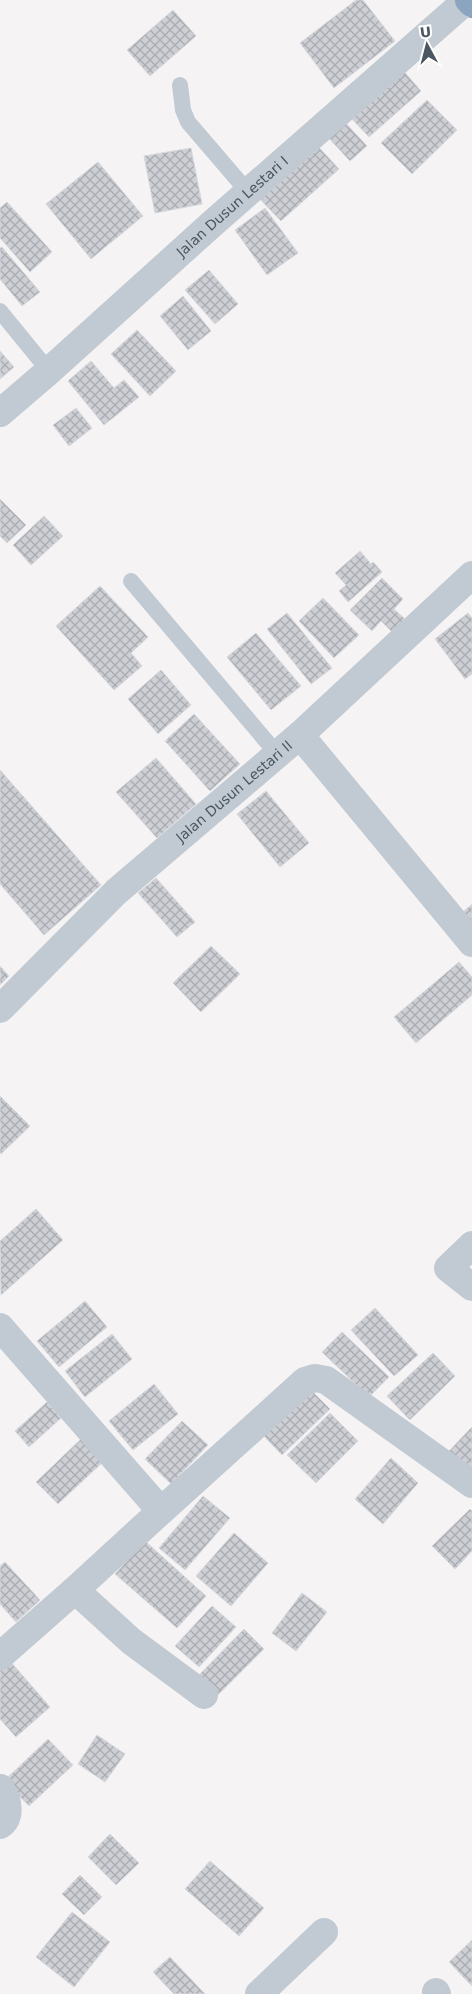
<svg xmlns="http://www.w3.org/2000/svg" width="472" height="1994" font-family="'DejaVu Sans',sans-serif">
<defs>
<pattern id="building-cross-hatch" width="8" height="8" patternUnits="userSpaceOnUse" patternTransform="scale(1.25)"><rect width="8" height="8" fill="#cdcfd5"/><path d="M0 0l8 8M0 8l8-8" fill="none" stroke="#a8abb0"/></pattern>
</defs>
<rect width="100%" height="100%" fill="#f5f3f3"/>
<path fill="url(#building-cross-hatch)" stroke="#d7d9de" d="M 356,0 L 363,0 L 395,41 L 334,88 L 300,43 Z
M 173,10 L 196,36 L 150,76 L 127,50 Z
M 401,68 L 421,91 L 369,137 L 348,115 Z
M 427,100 L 457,130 L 412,174 L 381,143 Z
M 343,120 L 367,146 L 350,161 L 326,135 Z
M 313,141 L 339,169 L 281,221 L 255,194 Z
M 191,148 L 202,204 L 155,213 L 144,156 Z
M 98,162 L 143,216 L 91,259 L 46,204 Z
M 7,202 L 52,252 L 30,272 L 0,238 L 0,208 Z
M 265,208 L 298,253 L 267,275 L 235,230 Z
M 2,247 L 40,292 L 22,306 L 0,279 L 0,248 Z
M 209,270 L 238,304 L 215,324 L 185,290 Z
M 183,296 L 211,331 L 188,350 L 160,316 Z
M 137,330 L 176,371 L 150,396 L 111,354 Z
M 0,351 L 14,367 L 0,379 Z
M 91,361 L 114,388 L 124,380 L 139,397 L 104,425 L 68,381 Z
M 76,408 L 92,428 L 69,446 L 53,425 Z
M 0,499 L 26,525 L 7,543 L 0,536 Z
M 44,516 L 63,536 L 31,565 L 13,545 Z
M 360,551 L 371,564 L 373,562 L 382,572 L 348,602 L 339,591 L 346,585 L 335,573 Z
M 382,578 L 403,599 L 394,609 L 405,619 L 392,632 L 381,621 L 372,631 L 350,610 Z
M 100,586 L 148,637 L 131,653 L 142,666 L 114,690 L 56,626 Z
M 323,598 L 359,635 L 334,658 L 299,621 Z
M 287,613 L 332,668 L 311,684 L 267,629 Z
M 468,613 L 472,618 L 472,674 L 465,679 L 435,639 Z
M 256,633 L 301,686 L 271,710 L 227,657 Z
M 161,670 L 191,705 L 158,734 L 128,699 Z
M 194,714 L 240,764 L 210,791 L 165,741 Z
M 156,758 L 196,804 L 157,838 L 116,792 Z
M 0,770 L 101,885 L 44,935 L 0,884 Z
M 266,791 L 309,843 L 280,867 L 237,814 Z
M 156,878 L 195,922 L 177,937 L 138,893 Z
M 472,904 L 472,923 L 463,912 Z
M 211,946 L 240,974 L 201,1012 L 173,983 Z
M 459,962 L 472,977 L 472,995 L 416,1043 L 394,1017 Z
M 0,966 L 9,976 L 0,985 Z
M 0,1096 L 30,1126 L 1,1154 L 0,1153 Z
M 36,1209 L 63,1240 L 1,1295 L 0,1241 Z
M 85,1301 L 107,1327 L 59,1367 L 37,1341 Z
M 375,1308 L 418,1355 L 394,1376 L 351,1330 Z
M 342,1332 L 389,1377 L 369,1397 L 322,1352 Z
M 112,1334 L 132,1359 L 85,1397 L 65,1371 Z
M 433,1353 L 455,1376 L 410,1420 L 387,1396 Z
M 154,1384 L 178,1414 L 133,1450 L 109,1421 Z
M 307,1386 L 330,1409 L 282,1455 L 259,1431 Z
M 47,1402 L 61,1418 L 29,1447 L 15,1431 Z
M 330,1413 L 358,1441 L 316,1483 L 287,1455 Z
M 182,1421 L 208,1445 L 171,1484 L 145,1459 Z
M 472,1427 L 472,1473 L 447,1453 Z
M 82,1438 L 104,1461 L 58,1504 L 36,1482 Z
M 391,1458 L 418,1483 L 383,1524 L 355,1499 Z
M 203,1496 L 230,1518 L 185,1570 L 159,1548 Z
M 470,1509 L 472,1511 L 472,1551 L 455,1569 L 432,1546 Z
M 234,1533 L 268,1563 L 231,1606 L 196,1576 Z
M 145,1541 L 206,1596 L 177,1628 L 115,1574 Z
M 5,1562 L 40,1600 L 16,1622 L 0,1604 L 0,1566 Z
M 302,1593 L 327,1612 L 296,1651 L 272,1633 Z
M 212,1606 L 236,1627 L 199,1667 L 175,1646 Z
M 244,1629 L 264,1649 L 218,1695 L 198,1676 Z
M 10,1661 L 50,1707 L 16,1737 L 0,1719 L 0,1670 Z
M 97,1735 L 125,1754 L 105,1782 L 78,1764 Z
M 48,1739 L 73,1765 L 29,1806 L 4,1781 Z
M 110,1834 L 139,1863 L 116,1885 L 88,1857 Z
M 210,1861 L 264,1908 L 239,1936 L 185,1889 Z
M 80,1875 L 102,1897 L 84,1915 L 62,1894 Z
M 72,1912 L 110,1942 L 74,1987 L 36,1957 Z
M 472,1940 L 472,1986 L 449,1962 Z
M 170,1957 L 205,1994 L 174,1994 L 153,1972 Z"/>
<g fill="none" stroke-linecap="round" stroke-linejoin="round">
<g stroke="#7690ad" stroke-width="30">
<path id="highway" d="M 469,0 L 472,3"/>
</g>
<path stroke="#c1cad2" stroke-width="16" d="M 180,85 L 183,110 L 188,122 L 248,192
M 0,311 L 49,371
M 131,581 L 278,755"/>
<g stroke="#c1cad2" stroke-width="28">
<path id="s1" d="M 0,413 L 49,371 L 213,223 L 467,0"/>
<path d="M 300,735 L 472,943"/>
<path id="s2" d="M 0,1009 L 116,892 L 300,735 L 472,575"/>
<path d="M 472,1245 L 448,1268 L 472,1287"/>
<path d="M 0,1327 L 161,1511 L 305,1381 L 315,1378 L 326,1380 L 472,1484"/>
<path d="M 75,1590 L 131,1641 L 204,1695"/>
<path d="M 0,1656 L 75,1590 L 161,1511"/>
<path d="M 0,1788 C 8,1798 12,1817 0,1825"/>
<path d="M 436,1992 L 437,1994"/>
<path d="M 259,1994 L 324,1932"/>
</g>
<use href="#highway" stroke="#8ba5c1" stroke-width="28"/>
</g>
<g text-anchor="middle" stroke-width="4" stroke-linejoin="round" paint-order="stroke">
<g font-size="14" fill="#4a5661" stroke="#fff">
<text dy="5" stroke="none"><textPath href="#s1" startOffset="311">Jalan Dusun Lestari I</textPath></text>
<text dy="5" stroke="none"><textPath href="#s2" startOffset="320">Jalan Dusun Lestari II</textPath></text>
</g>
</g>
<g transform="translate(427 45) rotate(353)" stroke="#ffffff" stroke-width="4" paint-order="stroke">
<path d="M0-4L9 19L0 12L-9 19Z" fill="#4a5661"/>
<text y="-8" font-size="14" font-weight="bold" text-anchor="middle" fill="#4a5661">U</text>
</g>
</svg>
